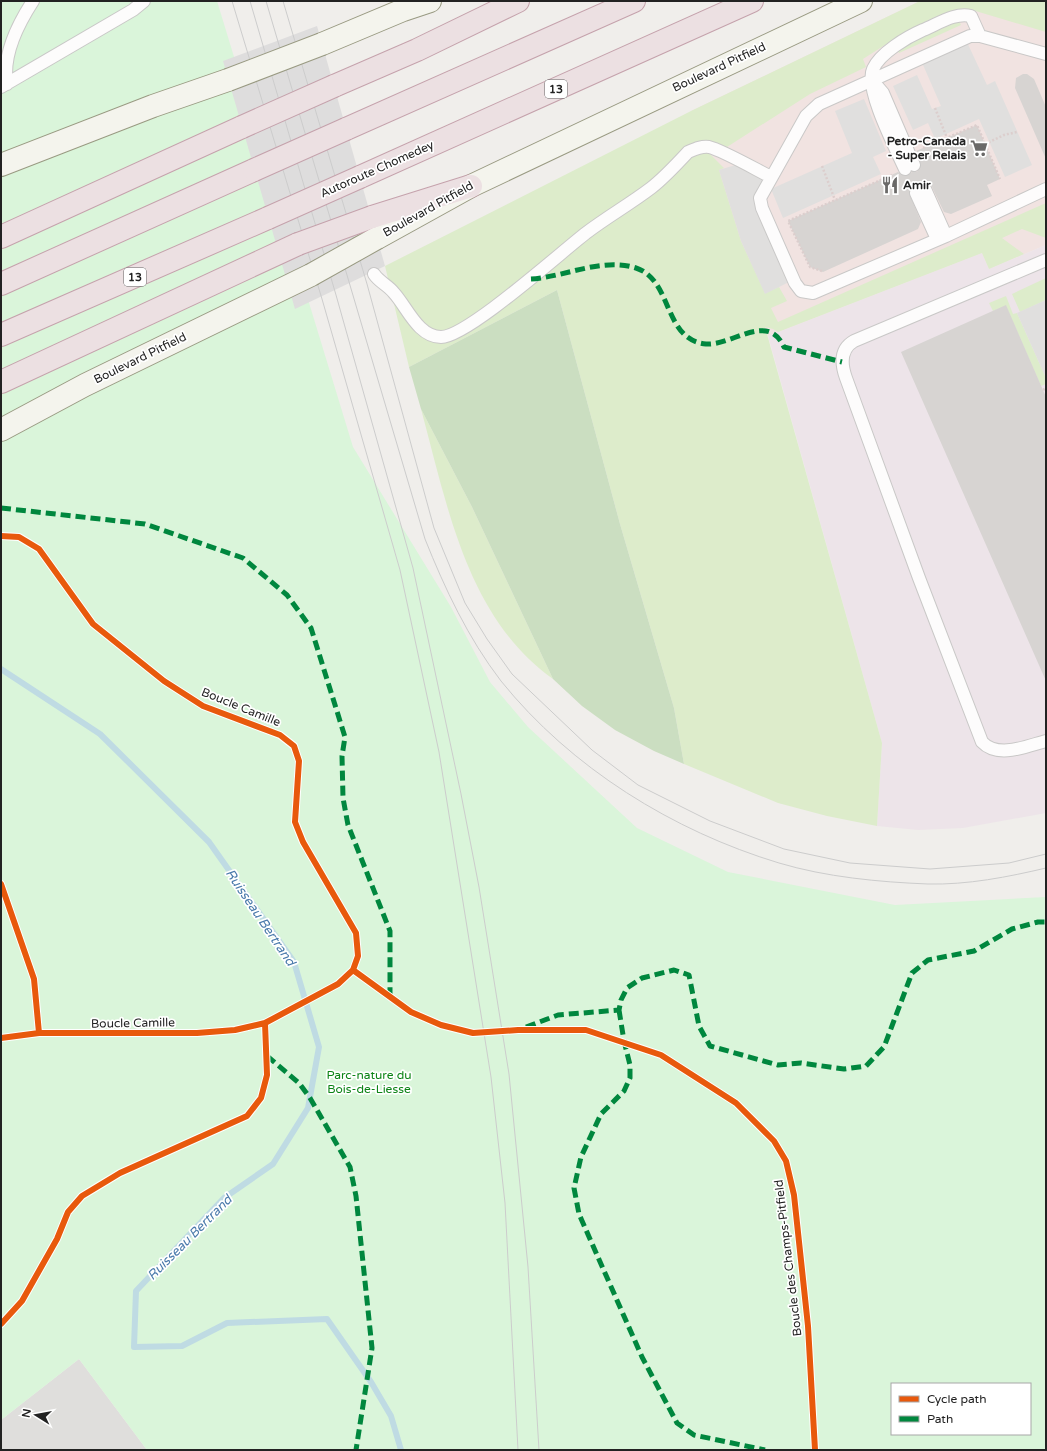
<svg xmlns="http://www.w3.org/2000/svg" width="1047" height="1451" font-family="'Varela Round',sans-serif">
<rect width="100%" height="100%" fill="#f0eeeb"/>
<path fill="#dfdedc" d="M 79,1359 L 147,1450 L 1,1450 L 1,1420 Z"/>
<path fill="#f1e3e1" d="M 920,1 L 1046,1 L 1046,245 L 989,269 L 982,253 L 768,336 L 691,111 Z"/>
<path fill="#ede4e9" d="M 1046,245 L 1046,813 L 963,828 L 918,830 L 877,826 L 882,743 L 768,336 L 982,253 L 989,269 Z"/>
<path fill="#ddeccb" d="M 920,1 L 1046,1 L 1046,32 L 969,9 C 948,3 883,46 863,59 L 866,67 L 810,94 L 727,147 L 714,142 L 701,141 L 709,153 L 724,168 L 719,170 L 741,241 L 765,293 L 779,287 L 787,301 L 771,308 L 778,322 L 1046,203 L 1046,238 L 1022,229 L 1002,238 L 1024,254 L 989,269 L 982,253 L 778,332 L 773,329 L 765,327 L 882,743 L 877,826 L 827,816 L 778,803 L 684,764 L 674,708 L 620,524 L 557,290 L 409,367 L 385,266 L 691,111 Z
M 959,21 L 961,25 L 899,53 L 898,51 L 914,41 Z
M 1046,278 L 1046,300 L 1020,312 L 1012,294 Z
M 1006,296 L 1013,314 L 1017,313 L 1046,378 L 1046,384 L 1041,386 L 1006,306 L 993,311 L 989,303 Z
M 421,409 L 472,507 L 553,679 C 467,618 447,505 421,409 Z"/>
<path fill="#cbdec1" d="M 557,290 L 620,524 L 674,708 L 684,764 L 654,751 L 615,730 L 582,706 L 553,679 L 472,507 L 421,409 L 409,367 Z"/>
<path fill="#daf5da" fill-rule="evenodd" d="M 1,1 L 217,1 L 353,447 L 451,607 L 490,682 L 528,727 L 637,828 L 728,872 L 895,905 L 1046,897 L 1046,1450 L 147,1450 L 79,1359 L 1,1420 ZM 892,1384 L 1030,1384 L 1030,1434 L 892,1434 Z"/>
<path fill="#e0dfde" d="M 965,38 L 987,85 L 995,81 L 1032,165 L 1005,177 L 979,119 L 935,139 L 928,123 L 913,130 L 893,86 L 917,75 L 932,109 L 941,106 L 920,58 Z
M 864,99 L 886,151 L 873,157 L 881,174 L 783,218 L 771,189 L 852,153 L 835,111 Z
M 742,163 L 771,177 L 762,193 L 793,280 L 765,294 L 741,241 L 719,170 Z
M 1046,300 L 1046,378 L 1017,313 Z"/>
<path fill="#dedddd" d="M 317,26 L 385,266 L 295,309 L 223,61 Z"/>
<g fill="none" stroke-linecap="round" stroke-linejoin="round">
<path stroke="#bfdbe3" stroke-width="6" d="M 1,669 L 100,734 L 209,842 L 294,962 L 319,1047 L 308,1108 L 273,1164 L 224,1198 L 136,1291 L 134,1347 L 182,1346 L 227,1323 L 327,1319 L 371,1382 L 391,1416 L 401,1450"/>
</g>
<path fill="#d7d4d2" d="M 1023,74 L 1027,74 L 1034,79 L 1046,107 L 1046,159 L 1015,88 L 1016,78 Z
M 977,125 L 1000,179 L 987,185 L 992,196 L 951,214 L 944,212 L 930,183 L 922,182 L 918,186 L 913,186 L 909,193 L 921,222 L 918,229 L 823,272 L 810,267 L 788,221 L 898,172 L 905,176 L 912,172 L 917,172 L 921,165 L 916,151 Z
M 1006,305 L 1046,397 L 1046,681 L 901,352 Z"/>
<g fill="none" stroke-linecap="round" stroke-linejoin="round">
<g stroke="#c9c8c7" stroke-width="14">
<path id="service" d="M 1046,54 L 980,36 L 970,36 L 819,104 L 806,116 L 760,198 L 762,208 L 795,283 L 801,291 L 813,293 L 946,236 L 1046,189
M 871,79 L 883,93 L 914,165
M 7,84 C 2,55 18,24 33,1
M 1,87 L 133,10 L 144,1
M 905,169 C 896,149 864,88 873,69 C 880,53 907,37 923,30 C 938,24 955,12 971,16 L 980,36
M 925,189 L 946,236
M 916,193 L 937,239
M 1046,260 L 854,341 C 840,349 841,364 846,378 L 919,578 L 982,742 C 998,759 1027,746 1046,741
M 374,274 C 379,282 388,285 394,293 C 407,307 418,337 441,337 C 467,337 560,253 586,233 C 607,217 630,204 651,188 C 664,178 676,165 688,152 C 695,149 701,146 709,147 C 722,150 757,170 771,177"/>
</g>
<g stroke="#999a82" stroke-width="24">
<path id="secondary" d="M 322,44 L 403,10 L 430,1
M 1,165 L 153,106 L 228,80
M 377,238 L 471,186 L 861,1
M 1,430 L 85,385 L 311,275"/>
</g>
<g stroke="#c5a2ac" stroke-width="24">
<path id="motorway" d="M 334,86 L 417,50 L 518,1
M 346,129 L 634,1
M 360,177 L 752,1
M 372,217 L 471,186
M 1,237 L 242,127
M 1,284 L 254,170
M 1,335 L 268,218
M 1,382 L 298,244"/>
</g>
<path stroke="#dccecd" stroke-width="2.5" stroke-dasharray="2 2" stroke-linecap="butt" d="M 935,108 L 947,138
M 985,144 L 1004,135 L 1017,132
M 923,148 L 977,125 L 1000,179
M 822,166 L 835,200
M 822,271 L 810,267 L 788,221 L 892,175
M 1043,390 L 1046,388"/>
<use href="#service" stroke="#fdfcfc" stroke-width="12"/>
<use href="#secondary" stroke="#f4f4ed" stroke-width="22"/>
<use href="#motorway" stroke="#ece0e2" stroke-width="22"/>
<path stroke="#ccc" stroke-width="1" d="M 232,1 L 322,299 L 400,570 L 439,752 L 491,1077 L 505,1203 L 518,1450
M 250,1 L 336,295 L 413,568 L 461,794 L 479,887 L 509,1074 L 528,1267 L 539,1450
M 266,1 L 425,539 C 445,589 468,638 501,681 C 571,768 673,831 779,863 C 826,877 878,882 928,884 C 967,885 1008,877 1046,868
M 283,1 L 367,284 L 434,528 L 465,603 L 487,639 L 512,674 L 592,750 L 638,785 L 710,821 L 784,849 L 850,863 L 930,869 L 1009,863 L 1046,854"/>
<g stroke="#999a82" stroke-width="24" stroke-linecap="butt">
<path id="secondary-bridge" d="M 228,80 L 322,44
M 311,275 L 377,238"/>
</g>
<g stroke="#c5a2ac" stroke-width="24" stroke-linecap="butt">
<path id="motorway-bridge" d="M 242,127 L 334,86
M 254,170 L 346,129
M 268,218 L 360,177
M 298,244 L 372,217"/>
</g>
<use href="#secondary-bridge" stroke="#f4f4ed" stroke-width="22"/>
<use href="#motorway-bridge" stroke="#ece0e2" stroke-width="22"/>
<path stroke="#00873e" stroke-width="5" stroke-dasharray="10 5" stroke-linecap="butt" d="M 531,279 C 565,277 602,257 636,268 C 673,280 663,340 706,344 C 732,346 768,311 784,347 L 842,362
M 1,508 L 145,524 L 243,558 L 287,595 L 311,628 L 345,737 L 342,756 L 343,798 L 348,825 L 390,931 L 390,997
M 619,1010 L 624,1041 L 630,1065 L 630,1078 L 624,1091 L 601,1114 L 581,1157 L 574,1188 L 579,1214 L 642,1357 L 677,1423 L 694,1435 L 765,1450
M 526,1027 L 558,1015 L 619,1010 L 621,1000 L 627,988 L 642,978 L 674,970 L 689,975 L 699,1026 L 710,1046 L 778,1065 L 801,1063 L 844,1069 L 866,1066 L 884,1047 L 912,973 L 928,960 L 974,951 L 1012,929 L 1038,922 L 1046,922
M 267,1056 L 299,1083 L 310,1098 L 350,1167 L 356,1196 L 372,1348 L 356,1450"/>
<g stroke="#fff" stroke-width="8">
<path id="cycleway" d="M 1,536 L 19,537 L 39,549 L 93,624 L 164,681 L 203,706 L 280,735 L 294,746 L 299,761 L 295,822 L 303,842 L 356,933 L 358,956 L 353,970 L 338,984 L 265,1023 L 235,1030 L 197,1033 L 39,1033 L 1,1038
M 1,884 L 34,979 L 39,1033
M 353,970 L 411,1012 L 441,1025 L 473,1033 L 518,1030 L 586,1030 L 661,1055 L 736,1103 L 774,1141 L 786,1161 L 794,1195 L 808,1326 L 815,1450
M 1,1324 L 22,1301 L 57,1239 L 68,1212 L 82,1196 L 120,1173 L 247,1116 L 261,1098 L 267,1075 L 265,1023"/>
</g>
<use href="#cycleway" stroke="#e8590c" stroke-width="6"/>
</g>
<defs>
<g id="supermarket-bare" transform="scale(1.38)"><path d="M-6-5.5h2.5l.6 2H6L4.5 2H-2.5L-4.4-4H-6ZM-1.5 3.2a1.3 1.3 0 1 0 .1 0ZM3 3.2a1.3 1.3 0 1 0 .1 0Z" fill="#6a6968" stroke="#fff" stroke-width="2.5" paint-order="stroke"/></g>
<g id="restaurant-bare" transform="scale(1.38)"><path d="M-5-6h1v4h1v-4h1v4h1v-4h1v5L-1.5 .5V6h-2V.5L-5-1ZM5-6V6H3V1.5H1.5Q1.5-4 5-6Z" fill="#6a6968" stroke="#fff" stroke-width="2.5" paint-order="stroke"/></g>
</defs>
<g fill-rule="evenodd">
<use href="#supermarket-bare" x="979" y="148"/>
<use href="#restaurant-bare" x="890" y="185"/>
</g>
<g text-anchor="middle" stroke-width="3.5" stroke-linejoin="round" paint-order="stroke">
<g fill="#fff" stroke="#646464" stroke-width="1">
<rect x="545" y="80" width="22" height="18" rx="3"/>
<rect x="124" y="268" width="22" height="18" rx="3"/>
</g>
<g font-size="11" font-weight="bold" fill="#222">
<text x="556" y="93">13</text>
<text x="135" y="281">13</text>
</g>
<g font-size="12" fill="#222" stroke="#fff">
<text transform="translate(719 67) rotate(-25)" y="4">Boulevard Pitfield</text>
<text transform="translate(377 169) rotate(-24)" y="4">Autoroute Chomedey</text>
<text transform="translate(428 209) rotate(-29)" y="4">Boulevard Pitfield</text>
<text transform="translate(140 358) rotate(-26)" y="4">Boulevard Pitfield</text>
<text transform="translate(241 707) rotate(22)" y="4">Boucle Camille</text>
<text transform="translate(133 1023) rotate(-1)" y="4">Boucle Camille</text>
<text transform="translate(788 1258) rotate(-97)" y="4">Boucle des Champs-Pitfield</text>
</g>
<g font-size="12" font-weight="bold" fill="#222" stroke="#fff" text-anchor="end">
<text x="966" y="145">Petro-Canada<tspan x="966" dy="14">- Super Relais</tspan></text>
<text x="903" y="189" text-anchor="start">Amir</text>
</g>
<g font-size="12" fill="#0c8416" stroke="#fff">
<text x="369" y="1079">Parc-nature du<tspan x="369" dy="14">Bois-de-Liesse</tspan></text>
</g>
<g font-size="13" font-style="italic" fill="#4a7aab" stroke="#fff">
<text transform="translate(261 917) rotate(56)" y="5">Ruisseau Bertrand</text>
<text transform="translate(189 1237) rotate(-45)" y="5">Ruisseau Bertrand</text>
</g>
</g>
<rect width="1047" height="1451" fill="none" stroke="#222222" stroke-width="4"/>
<rect x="891" y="1383" width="140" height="52" fill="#ffffff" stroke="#a7a7a7"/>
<rect x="899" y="1396" width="20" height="6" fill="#e8590c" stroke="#a7a7a7"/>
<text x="927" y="1403" font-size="12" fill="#222222">Cycle path</text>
<rect x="899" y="1416" width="20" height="6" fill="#00873e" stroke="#a7a7a7"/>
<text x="927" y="1423" font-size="12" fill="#222222">Path</text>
<g transform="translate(36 1415) rotate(281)" stroke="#ffffff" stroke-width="3" paint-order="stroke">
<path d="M0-3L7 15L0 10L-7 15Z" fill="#222222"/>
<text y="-6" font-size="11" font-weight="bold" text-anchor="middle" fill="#222222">N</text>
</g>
</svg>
